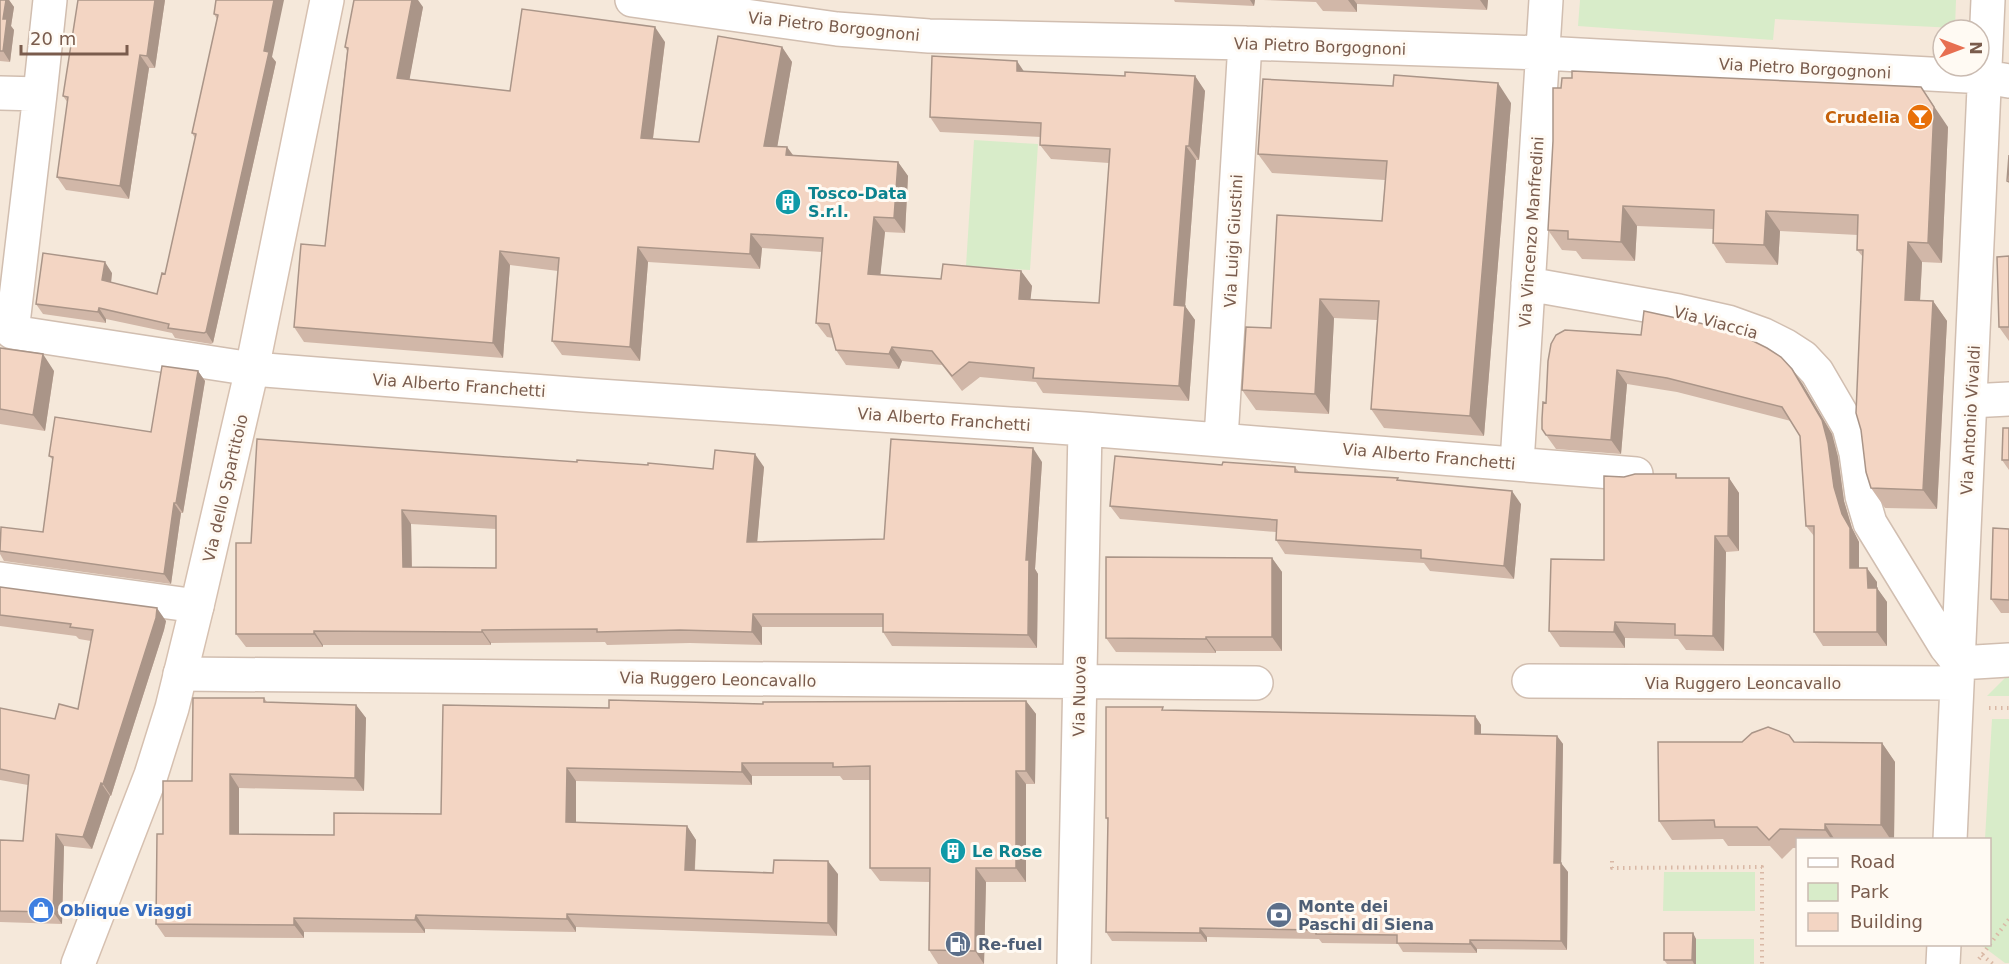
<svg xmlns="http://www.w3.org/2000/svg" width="2009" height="964" font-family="'DejaVu Sans',sans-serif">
<rect width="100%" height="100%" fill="#fdf6ec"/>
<path fill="#f5e8da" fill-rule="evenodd" d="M 0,0 L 2009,0 L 2009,964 L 0,964 ZM 1943,30 L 1979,30 L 1979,66 L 1943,66 ZM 1798,840 L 1990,840 L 1990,944 L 1798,944 Z"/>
<path fill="#d8ecc9" d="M 1580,0 L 1956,0 L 1955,28 L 1775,19 L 1773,40 L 1578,26 Z
M 974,140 L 1038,144 L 1030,270 L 966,266 Z
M 2007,676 L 2009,676 L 2009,696 L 1987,696 Z
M 1992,719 L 2009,719 L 2009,963 L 2005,963 L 1981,945 L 1990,944 L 1990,840 L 1985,839 Z
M 1664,872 L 1755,872 L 1755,911 L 1663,911 Z
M 1696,939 L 1754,939 L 1754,964 L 1696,964 Z"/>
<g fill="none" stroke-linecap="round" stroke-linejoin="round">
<g stroke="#d1beb0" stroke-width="36">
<path id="street" d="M 632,0 L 837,29 L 929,36 L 1245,43 L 1543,53 L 1985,77 L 2009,81
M 0,93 L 40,94 L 12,332 L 252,369 L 584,395 L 1085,429 L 1636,474
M 40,94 L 50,0
M 1528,284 L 1679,311 L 1728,322 L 1764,335 L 1786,346 L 1803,357 L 1817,372 L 1849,427 L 1856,453 L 1862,496 L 1870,523 L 1946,647 L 1959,663
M 1970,401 L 2009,399
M 1221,439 L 1245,43
M 1517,463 L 1546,0
M 0,579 L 197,606
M 1959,663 L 2009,660
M 180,674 L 1256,683
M 1529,681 L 1957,683
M 1950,840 L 1988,0
M 1074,964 L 1085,429
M 1943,964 L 1944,944"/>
</g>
<g stroke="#d6c0b0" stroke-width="36">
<path id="secondary" d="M 78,964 L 151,775 L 172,708 L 197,606 L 252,369 L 327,0"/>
</g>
<path stroke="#d9b8a5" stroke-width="4" stroke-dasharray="1.5 4.5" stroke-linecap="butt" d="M 1989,708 L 2009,708
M 1612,861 L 1612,868 L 1762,867 L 1762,964
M 1982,955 L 1993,964
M 1979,959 L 2009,919"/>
<use href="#street" stroke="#fff" stroke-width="33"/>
<use href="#secondary" stroke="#fff" stroke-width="33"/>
</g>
<path fill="#d1b7a8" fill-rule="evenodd" d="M 0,0 L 9,0 L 14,7 L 11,26 L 14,30 L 10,62 L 0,61 Z
M 165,0 L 155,68 L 149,68 L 129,199 L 66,190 L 57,177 L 68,103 L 63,96 Z
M 216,0 L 272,57 L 276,62 L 213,343 L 211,344 L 175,338 L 172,333 L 106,319 L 106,323 L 43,314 L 36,304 L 112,273 L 111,283 L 157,294 L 165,274 L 195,138 L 192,133 L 217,19 L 214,14 Z
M 1174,0 L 1255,0 L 1254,6 L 1175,2 Z
M 1263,0 L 1488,0 L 1487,10 L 1357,4 L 1357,12 L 1323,11 L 1316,2 Z
M 423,7 L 409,80 L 510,91 L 665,42 L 653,139 L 699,142 L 782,47 L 792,62 L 777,146 L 787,147 L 793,155 L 898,162 L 908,176 L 905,233 L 885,232 L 880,275 L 941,279 L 1021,271 L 1032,286 L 1030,299 L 1099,303 L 1109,163 L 1051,159 L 1040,145 L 1041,137 L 940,132 L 930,117 L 1025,72 L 1125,76 L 1195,76 L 1205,91 L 1199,160 L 1196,160 L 1185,306 L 1195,320 L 1189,401 L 1043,393 L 1036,382 L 980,377 L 962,391 L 942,365 L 902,361 L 899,369 L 846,365 L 836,350 L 833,338 L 827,337 L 816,323 L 822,252 L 762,248 L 760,269 L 648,262 L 640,361 L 562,355 L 552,341 L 558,271 L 510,265 L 503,358 L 304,342 L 294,327 L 325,246 L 347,51 L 345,47 Z
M 1511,103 L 1484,436 L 1384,428 L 1371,409 L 1377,320 L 1334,318 L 1329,414 L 1256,410 L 1242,390 L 1271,328 L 1382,221 L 1385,180 L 1272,173 L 1258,154 Z
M 1948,127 L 1942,263 L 1922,262 L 1920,300 L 1933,301 L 1947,321 L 1937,509 L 1885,508 L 1871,488 L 1863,257 L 1857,250 L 1858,235 L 1780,231 L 1778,265 L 1726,263 L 1713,243 L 1713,229 L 1637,226 L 1635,261 L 1582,259 L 1576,251 L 1562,250 L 1548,230 L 1553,141 Z
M 2009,256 L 2009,341 L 1999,327 Z
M 0,348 L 54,371 L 45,431 L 0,424 Z
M 1548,361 L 1802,383 L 1832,434 L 1838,457 L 1844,501 L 1852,528 L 1859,542 L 1859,568 L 1877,582 L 1877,588 L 1887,602 L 1887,646 L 1823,646 L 1814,632 L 1814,536 L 1806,526 L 1800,436 L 1791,421 L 1677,392 L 1627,384 L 1621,454 L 1556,449 L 1546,435 Z
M 198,371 L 205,381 L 183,513 L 181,513 L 171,584 L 4,561 L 0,554 L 0,534 L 43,532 L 53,460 L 49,456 L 151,432 Z
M 2002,460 L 2009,460 L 2009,470 Z
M 577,462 L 713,469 L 764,467 L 757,541 L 884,539 L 1042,462 L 1035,569 L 1038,574 L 1037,648 L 892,646 L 883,632 L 883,627 L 762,627 L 762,645 L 690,643 L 607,645 L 605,642 L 491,643 L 491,645 L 323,645 L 323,647 L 246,647 L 236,634 L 251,543 ZM 411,524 L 496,529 L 496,568 L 412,567 Z
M 1222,465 L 1295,467 L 1299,472 L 1399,480 L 1521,504 L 1514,579 L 1430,571 L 1424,563 L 1285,554 L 1276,540 L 1276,532 L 1120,519 L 1110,506 Z
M 1624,477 L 1679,478 L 1729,478 L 1739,493 L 1739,551 L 1726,552 L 1724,651 L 1686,650 L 1678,639 L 1625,638 L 1625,648 L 1560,647 L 1549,631 L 1604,560 Z
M 2009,529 L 2009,613 L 2001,613 L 1991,599 Z
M 1272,558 L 1282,572 L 1282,651 L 1216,651 L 1216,653 L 1116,652 L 1106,638 Z
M 0,587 L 166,621 L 164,630 L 111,796 L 110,796 L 92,849 L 64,846 L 62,924 L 0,922 L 0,840 L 23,841 L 28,785 L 0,780 L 0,708 L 55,719 L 78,709 L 91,641 L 79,639 L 76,636 L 0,626 Z
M 264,698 L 267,702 L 356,705 L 366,718 L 364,791 L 239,788 L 239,834 L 334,835 L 441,814 L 609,708 L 763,704 L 1026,701 L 1036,714 L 1035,784 L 1026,784 L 1026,882 L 986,882 L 984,964 L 938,964 L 929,950 L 930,882 L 880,881 L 870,868 L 870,780 L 843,780 L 840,776 L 752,776 L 752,785 L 576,781 L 576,822 L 687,826 L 696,840 L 695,870 L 838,874 L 837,936 L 576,927 L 576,932 L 425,929 L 425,933 L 304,932 L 304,938 L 165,937 L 156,924 L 163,834 Z
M 1165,710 L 1475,716 L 1481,725 L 1481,734 L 1557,736 L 1563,744 L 1561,863 L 1568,872 L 1567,950 L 1477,949 L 1477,953 L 1403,952 L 1398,944 L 1322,943 L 1319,939 L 1207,937 L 1207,942 L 1112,941 L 1106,932 L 1108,821 L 1106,818 Z
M 1794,742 L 1882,743 L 1895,762 L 1894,840 L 1797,840 L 1797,848 L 1793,848 L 1782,859 L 1770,846 L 1728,846 L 1723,839 L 1672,840 L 1659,821 Z
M 1693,933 L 1696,939 L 1696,964 L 1667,964 L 1664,960 Z"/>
<path fill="#aa9588" d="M 6,0 L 9,0 L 14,7 L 11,26 L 14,30 L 10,62 L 3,51 L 3,19 Z
M 155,0 L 165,0 L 155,68 L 147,56 Z
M 274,0 L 284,0 L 272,57 L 276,62 L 213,343 L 206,332 Z
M 412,0 L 418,0 L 423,7 L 407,93 L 397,78 Z
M 1250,0 L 1255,0 L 1254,6 Z
M 1348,0 L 1354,0 L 1357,4 L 1357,12 Z
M 1480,0 L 1488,0 L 1487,10 Z
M 655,27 L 665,42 L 651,153 L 641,138 Z
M 782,47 L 792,62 L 775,160 L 764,146 Z
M 140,55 L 149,68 L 129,199 L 120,186 Z
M 1017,61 L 1027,76 L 1017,71 Z
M 1195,76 L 1205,91 L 1199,160 L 1189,146 Z
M 1498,83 L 1511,103 L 1484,436 L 1470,416 Z
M 1921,87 L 1948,127 L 1942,263 L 1928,243 Z
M 1186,146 L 1196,160 L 1184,320 L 1174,305 Z
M 787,147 L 797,161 L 786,155 Z
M 898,162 L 908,176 L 905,233 L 894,218 Z
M 1623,206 L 1637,226 L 1635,261 L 1621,242 Z
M 1766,211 L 1780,231 L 1778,265 L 1764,245 Z
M 874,217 L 885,232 L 879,288 L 868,274 Z
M 751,234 L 762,248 L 760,269 L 750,254 Z
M 1908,242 L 1922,262 L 1919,320 L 1905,300 Z
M 638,247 L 648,262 L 640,361 L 630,347 Z
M 500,251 L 510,265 L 503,358 L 493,343 Z
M 105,262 L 112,273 L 110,291 L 102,280 Z
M 1021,271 L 1032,286 L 1029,313 L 1019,299 Z
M 1320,299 L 1334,318 L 1329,414 L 1315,394 Z
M 1933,301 L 1947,321 L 1937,509 L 1923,490 Z
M 1185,306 L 1195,320 L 1189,401 L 1179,386 Z
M 99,308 L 106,319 L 106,323 L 98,312 Z
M 892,347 L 902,361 L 899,369 L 889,354 Z
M 43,354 L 54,371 L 45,431 L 33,415 Z
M 1792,369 L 1802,383 L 1832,434 L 1838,457 L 1844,501 L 1852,528 L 1859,542 L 1859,582 L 1850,568 L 1842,514 Z
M 1617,370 L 1627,384 L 1621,454 L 1611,440 Z
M 198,371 L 205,381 L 183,513 L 176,503 Z
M 1033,448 L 1042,462 L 1035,569 L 1038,574 L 1037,648 L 1028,635 L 1026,560 Z
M 755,454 L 764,467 L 756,555 L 747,542 Z
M 1729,478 L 1739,493 L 1739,551 L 1728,536 Z
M 1512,491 L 1521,504 L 1514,579 L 1504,566 Z
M 174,503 L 181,513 L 171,584 L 164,574 Z
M 402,510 L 411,524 L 412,580 L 403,567 Z
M 1715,536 L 1726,552 L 1724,651 L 1713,636 Z
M 1272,558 L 1282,572 L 1282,651 L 1272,637 Z
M 1867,568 L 1877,582 L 1877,588 L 1887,602 L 1887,646 L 1877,632 L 1868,588 Z
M 157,608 L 166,621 L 164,630 L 111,796 L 103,784 Z
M 753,614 L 762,627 L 762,645 L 752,632 Z
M 1615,622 L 1625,638 L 1625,648 L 1614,632 Z
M 482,630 L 491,643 L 491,645 L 482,632 Z
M 314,631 L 323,645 L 323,647 L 314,634 Z
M 1206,637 L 1216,651 L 1216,653 L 1206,639 Z
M 1026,701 L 1036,714 L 1035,784 L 1026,771 Z
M 356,705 L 366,718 L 364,791 L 355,778 Z
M 1475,716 L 1481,725 L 1481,743 L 1475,734 Z
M 1557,736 L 1563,744 L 1561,872 L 1554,863 Z
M 1882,743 L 1895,762 L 1894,840 L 1891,840 L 1881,825 Z
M 742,763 L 752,776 L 752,785 L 742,772 Z
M 567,768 L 576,781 L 576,835 L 566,822 Z
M 1016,771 L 1026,784 L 1026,882 L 1016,868 Z
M 230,774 L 239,788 L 239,847 L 230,834 Z
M 101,783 L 110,796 L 92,849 L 83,837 Z
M 1825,824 L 1835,840 L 1832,840 L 1825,830 Z
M 687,826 L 696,840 L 694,883 L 685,870 Z
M 56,834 L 64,846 L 62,924 L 53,912 Z
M 828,861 L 838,874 L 837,936 L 828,923 Z
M 1561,863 L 1568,872 L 1567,950 L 1561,941 Z
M 976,868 L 986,882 L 984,964 L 975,951 Z
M 567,914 L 576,927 L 576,932 L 567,919 Z
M 416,915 L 425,929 L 425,933 L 415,920 Z
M 294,918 L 304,932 L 304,938 L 294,925 Z
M 1200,928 L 1207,937 L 1207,942 L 1200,933 Z
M 1693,933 L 1696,939 L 1696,964 L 1694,964 L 1692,960 Z
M 1470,940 L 1477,949 L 1477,953 L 1470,944 Z"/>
<path fill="#f3d5c3" stroke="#aa9588" stroke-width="1.5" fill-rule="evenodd" d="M 0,0 L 6,0 L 3,19 L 7,19 L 3,51 L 0,51 Z
M 78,0 L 155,0 L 147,56 L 140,55 L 120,186 L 57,177 L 68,97 L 63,96 Z
M 216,0 L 274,0 L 264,51 L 269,52 L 206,332 L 204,333 L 168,328 L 169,324 L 99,308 L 98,312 L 36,304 L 43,253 L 105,262 L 102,280 L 157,294 L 162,273 L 165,274 L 196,134 L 192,133 L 218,15 L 214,14 Z
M 354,0 L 412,0 L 397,78 L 510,91 L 522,9 L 655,27 L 641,138 L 699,142 L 718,36 L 782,47 L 764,146 L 787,147 L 786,155 L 898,162 L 894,218 L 874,217 L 868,274 L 941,279 L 943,264 L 1021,271 L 1019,299 L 1099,303 L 1110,149 L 1040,145 L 1041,123 L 930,117 L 932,56 L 1017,61 L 1017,71 L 1125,76 L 1125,72 L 1195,76 L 1189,146 L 1186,146 L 1174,305 L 1185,306 L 1179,386 L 1033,378 L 1034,368 L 969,362 L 952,376 L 932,351 L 892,347 L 889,354 L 836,350 L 829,324 L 816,323 L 823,238 L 751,234 L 750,254 L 638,247 L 630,347 L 552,341 L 559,258 L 500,251 L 493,343 L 294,327 L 301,244 L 325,246 L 348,48 L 345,47 Z
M 1572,71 L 1921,87 L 1934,107 L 1928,243 L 1908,242 L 1905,300 L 1933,301 L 1923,490 L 1871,488 L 1866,472 L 1861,430 L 1856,413 L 1863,250 L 1857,250 L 1858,215 L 1766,211 L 1764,245 L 1713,243 L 1714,210 L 1623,206 L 1621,242 L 1568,239 L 1568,231 L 1548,230 L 1553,141 L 1553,88 L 1561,88 L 1562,78 L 1572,78 Z
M 1394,75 L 1498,83 L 1470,416 L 1371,409 L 1379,301 L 1320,299 L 1315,394 L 1242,390 L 1246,327 L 1271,328 L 1277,215 L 1382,221 L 1387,161 L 1258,154 L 1263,79 L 1393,86 Z
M 2009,155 L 2009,182 L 2007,181 Z
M 2009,256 L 2009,327 L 1999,327 L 1997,257 Z
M 1644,311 L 1713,326 L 1747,338 L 1767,348 L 1781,357 L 1792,369 L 1822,420 L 1828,443 L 1834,487 L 1842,514 L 1850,528 L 1850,568 L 1867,568 L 1868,588 L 1877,588 L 1877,632 L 1814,632 L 1814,526 L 1806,526 L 1800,436 L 1782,407 L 1667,378 L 1617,370 L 1611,440 L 1546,435 L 1542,429 L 1542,419 L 1543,402 L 1546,403 L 1548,361 L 1551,344 L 1556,335 L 1565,330 L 1641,335 Z
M 0,348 L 43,354 L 33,415 L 0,409 Z
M 162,366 L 198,371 L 176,503 L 174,503 L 164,574 L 0,551 L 1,527 L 43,532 L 53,457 L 49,456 L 55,417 L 151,432 Z
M 2003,428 L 2009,428 L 2009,460 L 2002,460 Z
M 257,439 L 577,462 L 577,460 L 648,465 L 648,463 L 713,469 L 715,450 L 755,454 L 747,542 L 884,539 L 891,439 L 1033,448 L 1026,560 L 1029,560 L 1028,635 L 883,632 L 883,614 L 753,614 L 752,632 L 680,630 L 597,632 L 597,629 L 482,630 L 482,632 L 314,631 L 314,634 L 236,634 L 236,543 L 251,543 ZM 402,510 L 496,516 L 496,568 L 403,567 Z
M 1115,456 L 1222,465 L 1223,462 L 1295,467 L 1295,472 L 1398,478 L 1397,480 L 1512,491 L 1504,566 L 1421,558 L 1421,550 L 1276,540 L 1277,520 L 1110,506 Z
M 1635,474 L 1676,474 L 1676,478 L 1729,478 L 1728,536 L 1715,536 L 1713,636 L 1675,635 L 1675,624 L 1615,622 L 1614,632 L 1549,631 L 1551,559 L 1604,560 L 1604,476 L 1624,477 Z
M 1993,528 L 2009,529 L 2009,600 L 1991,599 Z
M 1106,557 L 1272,558 L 1272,637 L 1206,637 L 1206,639 L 1106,638 Z
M 0,587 L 157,608 L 156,618 L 103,784 L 101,783 L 83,837 L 56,834 L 53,912 L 0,911 L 0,840 L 23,841 L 29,775 L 0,769 L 0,708 L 55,719 L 59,704 L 78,709 L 93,630 L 70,627 L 71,624 L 0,615 Z
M 193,698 L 264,698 L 264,702 L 356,705 L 355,778 L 230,774 L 230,834 L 334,835 L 334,813 L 441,814 L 443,705 L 609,708 L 609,700 L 763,704 L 763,702 L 1026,701 L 1026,771 L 1016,771 L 1016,868 L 976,868 L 975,951 L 929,950 L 930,868 L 870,868 L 870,766 L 833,767 L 833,763 L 742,763 L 742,772 L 567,768 L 566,822 L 687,826 L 685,870 L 773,873 L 774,860 L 828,861 L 828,923 L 567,914 L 567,919 L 416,915 L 415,920 L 294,918 L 294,925 L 156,924 L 157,834 L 163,834 L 163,781 L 192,781 Z
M 1106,707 L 1163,707 L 1162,710 L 1475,716 L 1475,734 L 1557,736 L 1554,863 L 1561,863 L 1561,941 L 1470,940 L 1470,944 L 1397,943 L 1397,935 L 1316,934 L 1316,930 L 1200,928 L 1200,933 L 1106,932 L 1108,818 L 1106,818 Z
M 1768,727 L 1789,735 L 1794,742 L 1882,743 L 1881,825 L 1825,824 L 1825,830 L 1780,829 L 1769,840 L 1757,827 L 1715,827 L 1714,820 L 1659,821 L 1658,742 L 1742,742 L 1752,733 Z
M 1664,933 L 1693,933 L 1692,960 L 1664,960 Z"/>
<defs>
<g id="bar-disc" transform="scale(1.35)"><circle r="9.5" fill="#e8710a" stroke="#fffaf3"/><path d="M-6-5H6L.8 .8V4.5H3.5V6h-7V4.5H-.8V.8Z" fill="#fff"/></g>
<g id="building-disc" transform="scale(1.35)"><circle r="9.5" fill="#0f9aa8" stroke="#fffaf3"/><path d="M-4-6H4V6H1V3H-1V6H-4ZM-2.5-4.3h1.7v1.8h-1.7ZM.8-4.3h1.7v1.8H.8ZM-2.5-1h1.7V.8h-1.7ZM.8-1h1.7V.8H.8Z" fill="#fff"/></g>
<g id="shop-disc" transform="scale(1.35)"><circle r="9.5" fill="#3f7fe0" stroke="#fffaf3"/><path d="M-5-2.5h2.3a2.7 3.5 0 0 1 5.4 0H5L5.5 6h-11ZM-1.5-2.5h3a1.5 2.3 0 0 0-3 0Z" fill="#fff"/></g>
<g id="bank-disc" transform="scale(1.35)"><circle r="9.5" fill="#5c6f8a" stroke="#fffaf3"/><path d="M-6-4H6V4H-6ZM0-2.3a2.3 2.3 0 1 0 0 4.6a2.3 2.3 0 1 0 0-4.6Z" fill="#fff"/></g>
<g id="fuel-disc" transform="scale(1.35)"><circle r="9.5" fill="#5c6f8a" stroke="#fffaf3"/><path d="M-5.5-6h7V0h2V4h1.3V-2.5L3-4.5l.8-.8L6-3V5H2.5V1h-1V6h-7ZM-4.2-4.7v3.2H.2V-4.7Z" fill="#fff"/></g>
</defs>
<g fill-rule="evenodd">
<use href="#bar-disc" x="1920" y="117"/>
<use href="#building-disc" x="788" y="202"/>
<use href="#building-disc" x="953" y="851"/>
<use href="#shop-disc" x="41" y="910"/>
<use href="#bank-disc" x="1279" y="915"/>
<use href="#fuel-disc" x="958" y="944"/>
</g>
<g text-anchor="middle" stroke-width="6" stroke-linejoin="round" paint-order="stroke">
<g font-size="16" fill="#7a5c4d" stroke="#fffaf3">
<text transform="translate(834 26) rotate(6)" y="6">Via Pietro Borgognoni</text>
<text transform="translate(1320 46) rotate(2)" y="6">Via Pietro Borgognoni</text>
<text transform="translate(1805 68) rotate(3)" y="6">Via Pietro Borgognoni</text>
<text transform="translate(1531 232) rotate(-86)" y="6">Via Vincenzo Manfredini</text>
<text transform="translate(1233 241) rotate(-87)" y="6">Via Luigi Giustini</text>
<text transform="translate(1716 322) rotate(15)" y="6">Via Viaccia</text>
<text transform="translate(459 385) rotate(4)" y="6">Via Alberto Franchetti</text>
<text transform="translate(944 419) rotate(4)" y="6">Via Alberto Franchetti</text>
<text transform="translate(1970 420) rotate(-87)" y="6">Via Antonio Vivaldi</text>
<text transform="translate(1429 456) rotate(5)" y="6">Via Alberto Franchetti</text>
<text transform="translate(225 488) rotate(-77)" y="6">Via dello Spartitoio</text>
<text transform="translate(718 679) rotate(1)" y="6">Via Ruggero Leoncavallo</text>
<text x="1743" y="689">Via Ruggero Leoncavallo</text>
<text transform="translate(1079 696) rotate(-89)" y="6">Via Nuova</text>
</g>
<g font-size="16" font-weight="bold" fill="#c56008" stroke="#fffaf3" text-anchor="end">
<text x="1900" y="123">Crudelia</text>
</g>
<g font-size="16" font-weight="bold" fill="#0d838f" stroke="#fffaf3" text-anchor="start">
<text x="808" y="199">Tosco-Data<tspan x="808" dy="18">S.r.l.</tspan></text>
<text x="972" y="857">Le Rose</text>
</g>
<g font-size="16" font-weight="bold" fill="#4e5e75" stroke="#fffaf3" text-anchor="start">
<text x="1298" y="912">Monte dei<tspan x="1298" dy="18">Paschi di Siena</tspan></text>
<text x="978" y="950">Re-fuel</text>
</g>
<g font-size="16" font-weight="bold" fill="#366cbe" stroke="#fffaf3" text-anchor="start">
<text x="60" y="916">Oblique Viaggi</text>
</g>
</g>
<rect x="1796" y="838" width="195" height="108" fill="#fffaf3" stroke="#cabbb1" stroke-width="1.5"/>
<rect x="1808" y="858" width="30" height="9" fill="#ffffff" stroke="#cabbb1" stroke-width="1.5"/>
<text x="1850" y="868" font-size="18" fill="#7a5c4d">Road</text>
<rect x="1808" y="883" width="30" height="18" fill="#d8ecc9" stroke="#cabbb1" stroke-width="1.5"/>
<text x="1850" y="898" font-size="18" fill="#7a5c4d">Park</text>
<rect x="1808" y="913" width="30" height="18" fill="#f3d5c3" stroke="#cabbb1" stroke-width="1.5"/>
<text x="1850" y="928" font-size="18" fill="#7a5c4d">Building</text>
<g transform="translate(1961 48) rotate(90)"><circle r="28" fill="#fffaf3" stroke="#cabbb1" stroke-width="1.5"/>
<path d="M0-4.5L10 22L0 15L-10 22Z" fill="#e76f51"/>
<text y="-9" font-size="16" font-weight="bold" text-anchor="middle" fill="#7a5c4d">N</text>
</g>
<path d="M21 45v9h106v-9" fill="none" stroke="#7a5c4d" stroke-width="3"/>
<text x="30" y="45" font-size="18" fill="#7a5c4d" stroke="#fffaf3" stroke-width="4.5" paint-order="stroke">20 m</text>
</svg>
